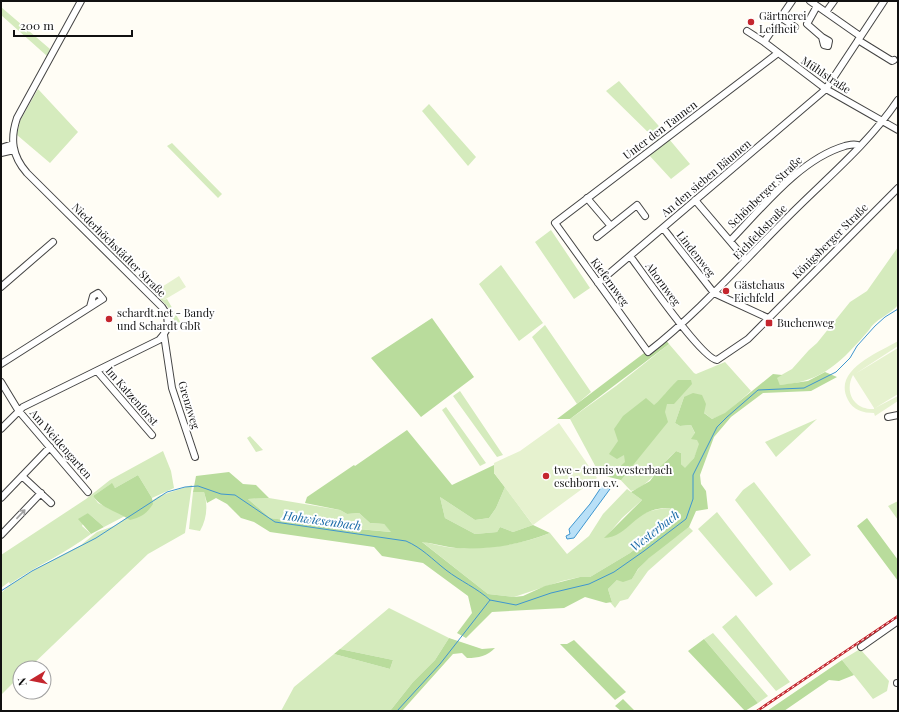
<svg xmlns="http://www.w3.org/2000/svg" width="899" height="712" font-family="'Playfair Display',serif">
<rect width="100%" height="100%" fill="#fffdf5"/>
<path fill="#d5ebbd" d="M 1,7 L 50,49 L 47,56 L 1,15 Z
M 619,81 L 665,133 L 657,141 L 606,91 Z
M 38,89 L 78,132 L 50,163 L 17,135 L 20,121 Z
M 429,104 L 476,157 L 468,166 L 422,111 Z
M 669,139 L 690,164 L 671,179 L 649,155 Z
M 172,143 L 222,194 L 218,198 L 167,146 Z
M 551,230 L 590,288 L 574,299 L 535,242 Z
M 898,247 L 898,305 C 891,314 874,320 869,330 C 842,361 823,382 780,385 L 776,378 L 792,369 L 809,350 L 817,343 L 850,302 L 867,291 Z
M 501,265 L 543,323 L 519,341 L 479,284 Z
M 142,273 L 164,300 L 167,299 L 182,325 L 179,324 L 173,326 L 172,317 L 168,307 L 140,278 Z
M 545,325 L 591,392 L 577,404 L 532,337 Z
M 669,344 L 694,373 L 696,374 L 725,362 L 751,391 L 725,414 L 712,419 L 684,397 L 675,423 L 680,426 L 691,425 L 700,444 L 694,458 L 685,469 L 681,464 L 681,453 L 676,451 C 661,463 650,487 631,491 L 614,473 L 609,477 L 599,473 L 570,419 L 616,386 Z
M 460,391 L 503,455 L 497,457 L 453,396 Z
M 446,407 L 486,463 L 480,466 L 442,410 Z
M 817,419 L 776,457 L 765,442 Z
M 250,436 L 263,450 L 256,452 L 247,438 Z
M 163,451 L 171,471 L 174,488 L 152,498 L 138,475 L 115,488 L 111,484 L 93,496 L 98,503 L 125,516 L 104,527 L 88,513 L 82,526 L 91,534 C 66,553 36,566 10,584 L 9,582 L 1,588 L 1,555 L 86,499 L 110,480 Z
M 754,482 L 811,555 L 790,571 L 735,500 L 743,490 Z
M 192,485 L 185,533 L 148,554 L 29,668 L 20,668 L 20,676 L 1,695 L 1,593 L 10,585 L 32,571 L 81,545 L 97,532 L 114,526 L 159,496 Z
M 505,487 L 533,525 L 513,532 L 500,527 L 497,532 L 475,534 L 445,518 L 440,497 L 475,520 L 489,518 L 496,508 Z
M 627,489 L 642,500 L 622,518 L 605,538 C 626,524 647,505 674,509 L 676,515 L 666,521 L 653,535 L 630,553 L 590,577 L 580,577 L 562,581 L 514,597 L 488,594 L 421,541 C 432,544 444,547 455,548 C 486,549 521,545 550,533 L 567,554 L 589,536 L 603,514 Z
M 193,492 L 204,492 C 208,505 207,519 200,531 L 189,529 Z
M 269,498 L 340,510 L 347,514 L 359,513 L 370,523 L 384,524 L 392,532 L 335,527 L 270,518 L 248,499 Z
M 898,501 L 898,520 L 888,506 Z
M 717,512 L 773,584 L 756,597 L 698,529 Z
M 689,527 L 693,531 L 648,571 L 628,599 L 620,601 L 615,608 L 610,602 L 612,602 L 608,589 L 617,580 L 632,579 C 644,557 669,542 689,527 Z
M 389,608 L 449,638 L 435,660 L 413,682 L 390,711 L 281,711 L 294,687 L 334,654 L 390,669 L 393,660 L 340,649 Z
M 736,615 L 790,682 L 776,691 L 722,627 Z
M 713,633 L 768,696 L 758,703 L 704,639 Z
M 860,649 L 889,681 L 887,691 L 873,699 L 842,660 Z"/>
<path fill="#b9dc9c" d="M 432,318 L 474,377 L 421,417 L 371,358 Z
M 664,338 L 669,344 L 570,419 L 557,419 Z
M 825,372 L 837,377 L 811,391 L 763,393 L 731,417 L 714,437 L 700,475 L 701,484 L 706,491 L 708,509 L 696,511 L 689,527 L 649,558 L 638,569 L 632,579 L 623,582 L 617,580 L 608,589 L 612,602 L 606,603 L 585,597 L 564,608 L 492,612 L 466,638 L 457,633 L 472,613 L 468,596 L 423,563 L 382,556 L 374,547 L 270,532 L 254,522 L 241,518 L 227,504 L 216,498 L 207,503 L 204,492 L 193,492 L 196,476 L 229,472 L 243,484 L 256,485 L 269,498 L 248,499 L 270,518 L 335,527 L 391,532 L 384,524 L 370,523 L 359,513 L 347,514 L 340,510 L 305,503 L 307,497 L 354,465 L 355,466 L 407,430 L 452,485 L 494,465 L 494,473 L 505,487 L 496,508 L 489,518 L 475,520 L 440,497 L 445,518 L 475,534 L 497,532 L 500,527 L 513,532 L 533,525 L 550,533 C 520,545 488,550 456,548 C 445,547 433,543 422,542 L 488,594 L 514,597 L 523,596 L 545,586 L 580,577 L 590,577 L 630,553 L 653,535 L 666,521 L 675,515 L 674,509 C 636,503 631,537 604,538 L 642,500 L 631,492 L 650,481 L 660,467 L 676,451 L 681,453 L 681,464 L 685,468 L 694,458 L 699,444 L 697,440 L 691,439 L 695,433 L 691,425 L 680,426 L 675,423 L 684,397 L 693,393 L 702,395 L 706,404 L 704,413 L 712,419 L 725,413 L 773,374 L 782,375 L 777,378 L 780,385 L 808,381 Z
M 678,380 L 691,380 L 692,384 L 674,404 L 667,404 L 665,412 L 668,422 L 621,480 L 609,477 L 625,462 L 624,455 L 617,459 L 609,454 L 618,441 L 614,429 L 623,416 L 646,398 L 654,405 C 658,403 672,385 678,380 Z
M 138,475 L 152,498 L 153,504 C 147,513 142,517 130,520 C 118,512 101,508 93,496 L 112,483 L 115,488 Z
M 88,513 L 104,527 L 91,534 L 78,519 Z
M 867,518 L 898,560 L 898,581 L 857,526 Z
M 449,638 L 482,649 L 495,648 C 487,656 479,658 467,658 L 462,653 L 453,654 L 402,711 L 390,711 L 413,682 L 435,660 Z
M 704,639 L 758,703 L 745,711 L 688,651 Z
M 574,640 L 626,692 L 615,700 L 560,644 L 567,644 Z
M 340,649 L 393,660 L 390,669 L 334,654 Z
M 842,660 L 854,675 L 839,681 L 829,680 L 784,711 L 767,711 Z
M 623,699 L 635,711 L 621,711 L 615,706 Z"/>
<path fill="#e6f2cf" fill-rule="evenodd" d="M 179,276 L 186,287 L 164,300 L 157,290 Z
M 898,341 L 898,346 L 855,374 L 898,348 L 898,394 L 875,408 L 898,396 L 898,401 L 875,416 L 874,413 C 863,413 853,410 848,400 C 832,370 878,353 898,341 ZM 853,375 L 874,408 L 874,409 C 854,410 844,392 853,375 Z
M 559,423 L 597,478 L 533,525 L 494,473 L 494,463 L 520,451 Z"/>
<path fill="#b9e0f7" stroke="#3f96cf" d="M 602,486 L 610,489 L 574,538 L 567,539 L 566,536 L 570,534 L 569,529 L 590,504 Z"/>
<g fill="none" stroke-linecap="round" stroke-linejoin="round">
<path stroke="#3f96cf" stroke-width="1" d="M 1,591 L 32,571 L 96,538 L 167,492 L 185,487 L 198,486 L 221,494 L 235,495 L 275,522 L 406,541 C 422,548 432,559 446,570 C 460,581 477,588 490,600
M 397,711 L 440,664 L 490,600 L 516,605 L 551,593 L 589,584 L 614,572 L 644,551 L 686,519 L 693,499 L 693,475 L 717,427 L 727,417 L 758,390 L 804,388 L 836,372 L 850,358 L 857,346 L 875,326 L 885,317 L 898,309"/>
<g stroke="#444" stroke-width="8">
<path id="minor" d="M 810,1 L 860,36
M 817,6 L 807,24 L 822,37 L 824,45 L 828,46 L 829,41 L 822,37
M 826,12 L 834,1
M 780,17 L 795,27
M 747,31 L 764,42 L 826,89 L 898,130
M 858,40 L 892,61 L 894,60
M 764,42 L 792,1
M 778,53 L 555,223 L 648,352 C 698,313 739,266 784,221 C 822,182 867,146 898,100
M 826,89 L 884,1
M 1,148 L 13,144
M 1,153 L 14,150
M 587,198 L 610,225
M 695,200 L 746,260
M 663,228 L 714,293 L 768,318
M 597,237 L 637,205 L 645,216
M 730,241 C 762,208 800,159 845,146 C 850,145 855,143 860,146
M 630,256 C 642,272 702,359 717,360 L 748,339 L 898,188
M 598,283 L 826,89
M 1,287 L 53,242
M 164,335 L 172,388 L 195,457
M 1,364 L 103,299 L 98,293 L 93,296 L 90,307
M 97,371 L 152,435
M 1,382 L 18,410 L 88,492
M 888,417 L 898,415
M 1,429 L 23,407 L 159,340 C 169,330 171,319 162,307 L 27,173 C 12,156 10,139 17,118 L 81,1
M 22,476 L 51,503
M 1,498 L 50,447
M 1,535 L 41,493
M 861,647 L 898,621
M 897,683 L 898,683"/>
</g>
<use href="#minor" stroke="#fff" stroke-width="6"/>
<g stroke="#c4262e" stroke-width="2.5">
<path id="rail" d="M 757,711 L 898,616"/>
</g>
<use href="#rail" stroke="#fff" stroke-width="1" stroke-dasharray="3" stroke-linecap="butt"/>
</g>
<defs><path id="oneway-shaft" d="M-6 0H5M1.5-3L5.5 0L1.5 3" fill="none" stroke-width="1.6" stroke-linecap="round" stroke-linejoin="round"/></defs>
<use stroke="#a0a0a0" href="#oneway-shaft" transform="translate(21 514) rotate(-47)"/>
<g fill="#c4262e" stroke="#fff" stroke-width="1.5">
<circle cx="751" cy="22" r="4"/>
<circle cx="726" cy="291" r="4"/>
<circle cx="109" cy="319" r="4"/>
<rect x="765" y="319" width="8" height="8" rx="2"/>
<circle cx="546" cy="476" r="4"/>
</g>
<g text-anchor="middle" stroke-width="4" stroke-linejoin="round" paint-order="stroke">
<g font-size="11" fill="#111" stroke="#fff" text-anchor="start">
<text x="759" y="20">Gärtnerei<tspan x="759" dy="13">Leifheit</tspan></text>
<text x="734" y="289">Gästehaus<tspan x="734" dy="13">Eichfeld</tspan></text>
<text x="117" y="317">schardt.net - Bandy<tspan x="117" dy="13">und Schardt GbR</tspan></text>
<text x="777" y="327">Buchenweg</text>
<text x="554" y="474">twe - tennis westerbach<tspan x="554" dy="13">eschborn e.v.</tspan></text>
</g>
<g font-size="11" fill="#111" stroke="#fff">
<text transform="translate(826 75) rotate(34)" y="4">Mühlstraße</text>
<text transform="translate(660 130) rotate(-37)" y="4">Unter den Tannen</text>
<text transform="translate(706 178) rotate(-40)" y="4">An den sieben Bäumen</text>
<text transform="translate(765 192) rotate(-44)" y="4">Schönberger Straße</text>
<text transform="translate(760 232) rotate(-46)" y="4">Eichfeldstraße</text>
<text transform="translate(830 241) rotate(-45)" y="4">Königsberger Straße</text>
<text transform="translate(119 250) rotate(45)" y="4">Niederhöchstädter Straße</text>
<text transform="translate(696 254) rotate(52)" y="4">Lindenweg</text>
<text transform="translate(610 282) rotate(54)" y="4">Kiefernweg</text>
<text transform="translate(663 284) rotate(54)" y="4">Ahornweg</text>
<text transform="translate(132 396) rotate(49)" y="4">Im Katzenforst</text>
<text transform="translate(189 405) rotate(73)" y="4">Grenzweg</text>
<text transform="translate(61 444) rotate(49)" y="4">Am Weidengarten</text>
</g>
<g font-size="12" font-style="italic" fill="#1768a6" stroke="#fff">
<text transform="translate(322 521) rotate(8)" y="4">Hohwiesenbach</text>
<text transform="translate(655 531) rotate(-38)" y="4">Westerbach</text>
</g>
</g>
<rect width="899" height="712" fill="none" stroke="#111111" stroke-width="4"/>
<g transform="translate(32 680) rotate(260)"><circle r="19" fill="#ffffff" stroke="#a0a0a0"/>
<path d="M0-3L7 15L0 10L-7 15Z" fill="#c4262e"/>
<text y="-6" font-size="11" font-weight="bold" text-anchor="middle" fill="#111111">N</text>
</g>
<path d="M14 30v6h118v-6" fill="none" stroke="#111111" stroke-width="2"/>
<text x="20" y="30" font-size="12" fill="#111111" stroke="#ffffff" stroke-width="3" paint-order="stroke">200 m</text>
</svg>
